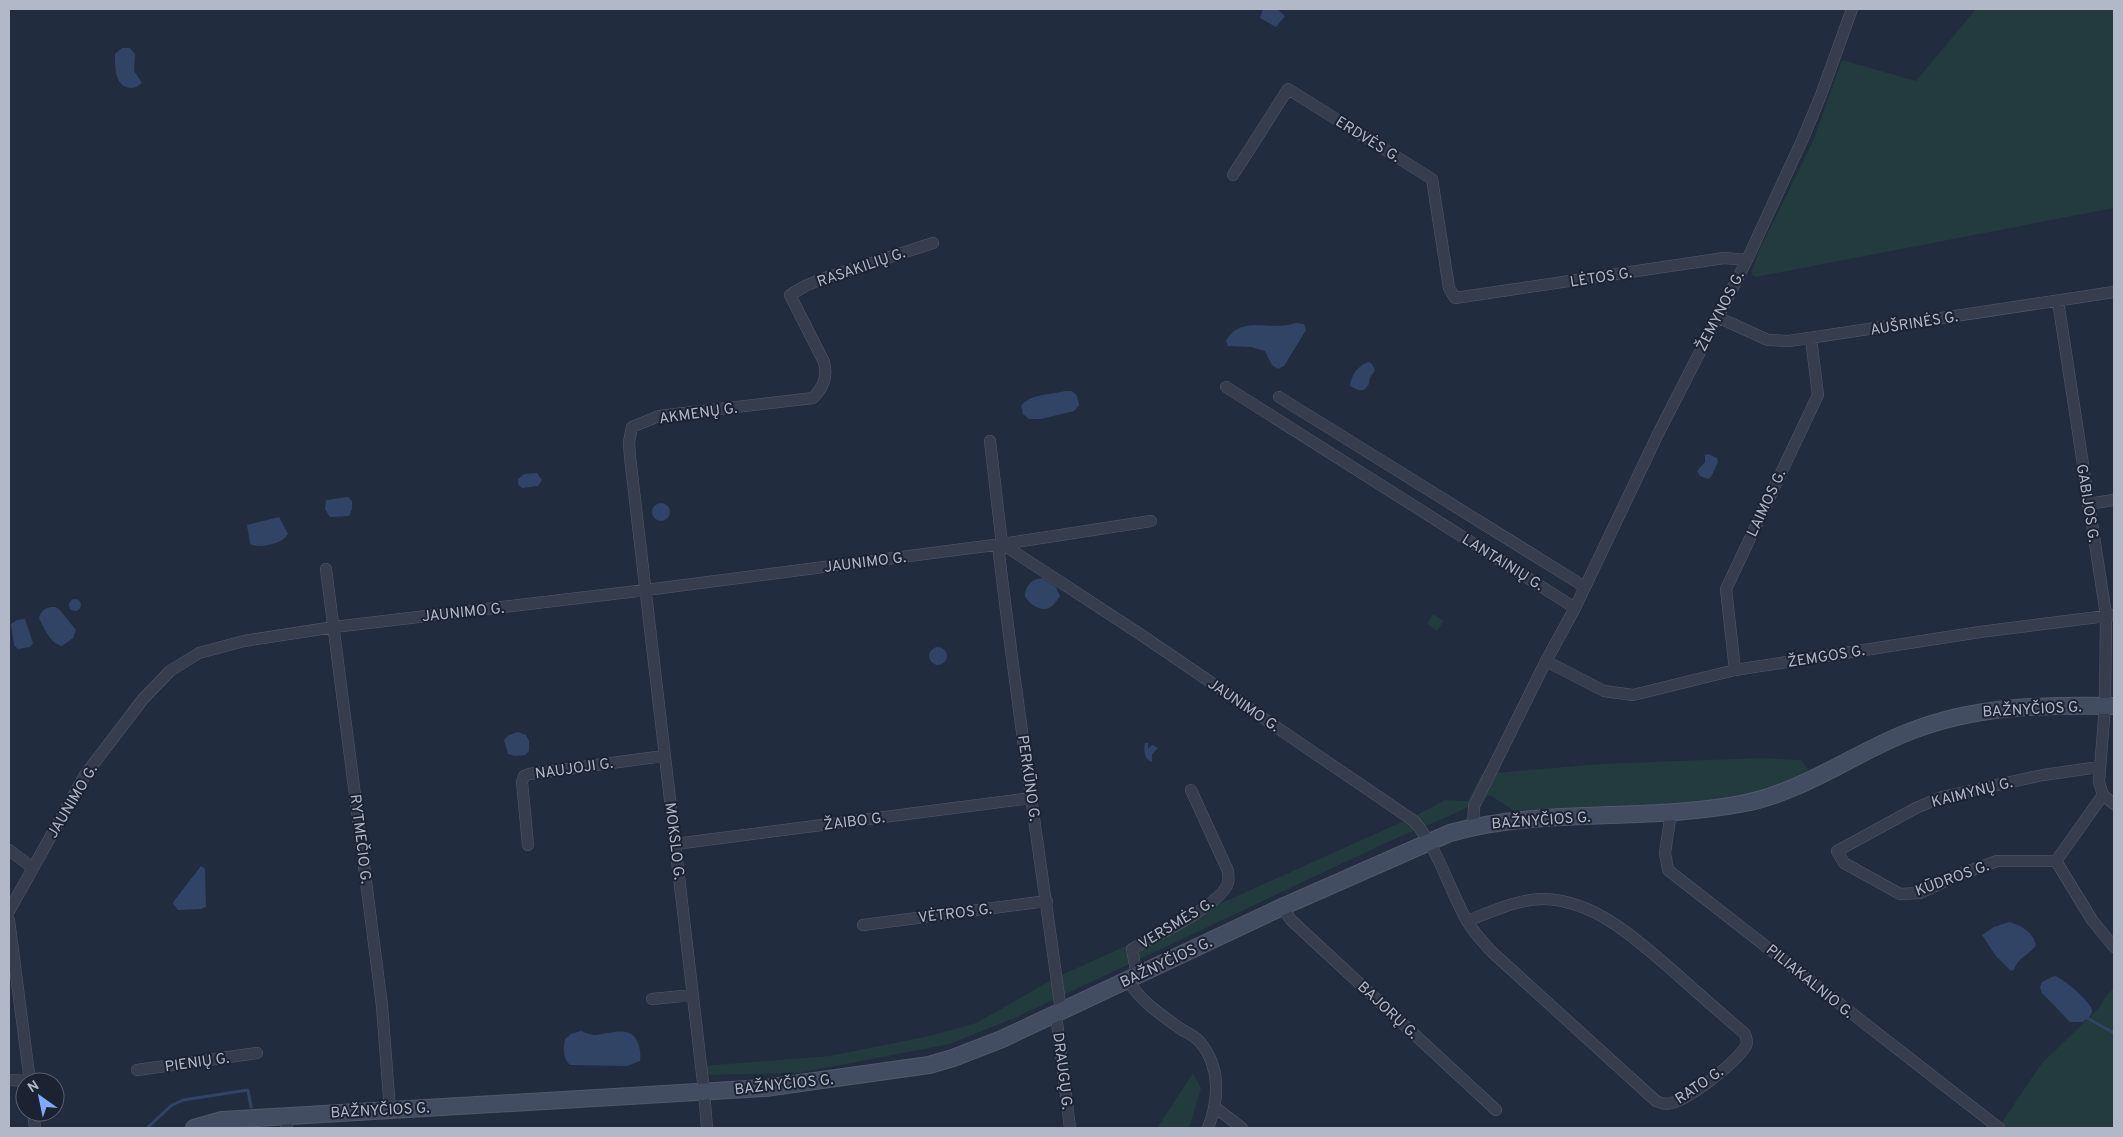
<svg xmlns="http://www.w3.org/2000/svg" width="2123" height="1137" font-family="Overpass,sans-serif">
<rect width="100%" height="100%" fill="#212c3e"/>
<path fill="#233a3f" d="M 1976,9 L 2114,9 L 2114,208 L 1756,277 L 1751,275 L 1758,253 L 1813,141 L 1842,60 L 1916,81 Z
M 1433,614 L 1444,621 L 1437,631 L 1427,624 Z
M 1758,758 L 1801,760 L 1809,771 L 1775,788 L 1722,801 L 1586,810 L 1534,809 L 1514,811 L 1490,795 L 1456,813 L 1390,841 L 1019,1016 L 950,1044 L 799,1073 L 702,1075 L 701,1066 L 829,1056 L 929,1036 L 976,1023 L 1057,977 L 1415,816 L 1445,800 L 1468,801 L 1482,774 L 1600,764 Z
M 2114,989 L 2114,1128 L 1998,1128 L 2042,1063 L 2100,1007 L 2107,994 Z
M 1193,1073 L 1201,1089 L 1189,1128 L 1157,1128 Z"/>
<path fill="#324465" d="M 1263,9 L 1277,9 L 1285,16 L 1276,27 L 1260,18 Z
M 122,48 L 130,48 L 135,54 L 134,71 L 142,83 C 138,86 135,88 131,88 C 114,87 115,66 115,54 Z
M 1295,323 L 1304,324 L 1306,330 L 1284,366 L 1278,369 L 1272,365 L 1265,351 L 1251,347 L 1228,346 L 1226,341 C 1240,314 1273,332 1295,323 Z
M 1368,362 L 1371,363 L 1375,370 L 1370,378 L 1369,384 L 1364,390 L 1358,390 L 1350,386 C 1351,375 1358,366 1368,362 Z
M 1066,391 L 1072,391 L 1077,396 L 1079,405 L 1074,411 L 1041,419 L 1029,419 L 1023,414 L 1021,406 C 1029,394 1053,394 1066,391 Z
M 1708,454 L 1717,458 L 1718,462 L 1711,477 L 1708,479 L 1700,476 L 1697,471 L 1705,462 L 1705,455 Z
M 537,473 L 542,480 L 538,486 L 522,488 L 518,484 L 518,479 L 524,474 Z
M 348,497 L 352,501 L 352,509 L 349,516 L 330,517 L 325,509 L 326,500 Z
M652 512a9 9 0 1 1 18 0a9 9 0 1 1-18 0Z
M 279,517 L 288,534 C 283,544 259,549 250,544 L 247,525 Z
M 1042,578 L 1056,587 L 1060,596 C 1057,600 1054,606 1049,608 C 1040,612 1028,603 1025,596 C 1025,586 1032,579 1042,578 Z
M69 605a6 6 0 1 1 12 0a6 6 0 1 1-12 0Z
M 55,607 L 59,609 L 76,630 L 73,638 L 62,646 C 51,644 44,628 39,618 C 41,609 47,607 55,607 Z
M 25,619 L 33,643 L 30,647 L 18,649 L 14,645 L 11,624 L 17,620 Z
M929 656a9 9 0 1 1 18 0a9 9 0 1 1-18 0Z
M 518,732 L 526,735 L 529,741 L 529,751 L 525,755 L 515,756 L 508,754 L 504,740 L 509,735 Z
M 1145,743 L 1148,743 L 1148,749 L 1152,745 L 1158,748 L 1152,754 L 1152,762 C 1143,759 1144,749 1145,743 Z
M 201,866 L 205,869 L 206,907 L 201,909 L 178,910 L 173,904 L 174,901 Z
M 2009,922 C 2021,925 2033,932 2036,945 C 2030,955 2018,957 2014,970 L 2011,971 L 1996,956 L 1982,935 L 1994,927 Z
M 2054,976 C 2061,976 2091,1002 2092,1010 C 2093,1015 2086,1019 2083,1022 L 2070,1022 L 2042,993 L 2040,987 L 2042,982 Z
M 581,1031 C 586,1033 591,1035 596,1035 C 609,1034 630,1025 637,1041 C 640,1048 641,1053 640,1061 L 627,1066 L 570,1065 C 563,1059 563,1048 565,1039 L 571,1034 Z"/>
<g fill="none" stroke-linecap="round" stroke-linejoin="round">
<path stroke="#324465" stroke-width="3" d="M 2087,1018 L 2114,1033
M 147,1128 L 172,1105 L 183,1100 L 248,1090 L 251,1107"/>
<g stroke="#515969" stroke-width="12">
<path id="minor" d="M 1233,175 L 1288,89 L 1432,179 L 1449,288 L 1455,298 L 1724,258 L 1747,260
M 2058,301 L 2106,615 L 2105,706 L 2099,782 L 2103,795 L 2114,804
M 1717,317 L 1768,340 L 1789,341 L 2114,292
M 1226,387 L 1575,608
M 1279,397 L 1585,587
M 990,441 L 1002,544 L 1140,634 L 1414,821 C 1439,850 1449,889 1467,921 C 1474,933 1483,942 1492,952 L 1656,1101 C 1661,1103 1666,1105 1671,1103 C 1690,1099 1732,1065 1744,1049 C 1748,1044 1747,1040 1745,1034 C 1723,1015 1701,996 1680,977 C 1642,944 1597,900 1544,899 C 1517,899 1491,912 1467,921
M 2088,504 L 2114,500
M 998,545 C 1016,701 1040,856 1061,1011
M 326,569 L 382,1006 L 390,1110
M 1546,661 L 1604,691 L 1633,695 L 1735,670 L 1980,632 L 2114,615
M 1735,670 L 1726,589 L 1818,395 L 1811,339
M 2099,767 L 2043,775 L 1942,797 L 1916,808 L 1837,851 L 1844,863 L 1900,894 L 1920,893 L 1958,875 L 1997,861 L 2056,861 L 2092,920 L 2114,947
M 1671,812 L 1665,853 L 1668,870 L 1999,1128
M 1473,827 L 1474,806 L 1546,661 L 1575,608 L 1658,434 L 1747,260 L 1804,136 L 1821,95 L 1852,9
M 675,844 L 1032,798
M 528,845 L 522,782 L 524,776 L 529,774 L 664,756
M 9,850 L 33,868 L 9,911
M 2056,861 L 2103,795
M 33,868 L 85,775 L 143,699 L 170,671 L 199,653 L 244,641 L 334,627 L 646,590 L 1002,544 L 1151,521
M 1282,907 L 1291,920 L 1496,1110
M 9,920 L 30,1082
M 863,925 L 1047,901
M 1137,976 L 1132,949 C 1154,937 1221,905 1228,883 C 1229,880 1228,875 1228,871 L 1191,790
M 1128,980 C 1141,1002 1160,1014 1181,1029 C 1187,1033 1195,1036 1200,1042 C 1221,1067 1219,1100 1208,1128
M 652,999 L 693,995
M 1056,1014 L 1070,1128
M 137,1070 L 257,1053
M 9,1080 L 30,1081
M 1216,1108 L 1242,1128
M 33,1112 L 35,1128
M 284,1116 L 287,1128
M 707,1128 L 704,1091 L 630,457 L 629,442 L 632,427 L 659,416 L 813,398 C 823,387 828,378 824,362 L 790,295 L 805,286 L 822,279 L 933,243"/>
</g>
<g stroke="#515969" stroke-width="18">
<path id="secondary" d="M 194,1128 L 222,1120 L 273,1117 L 765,1088 L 929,1065 L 953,1058 L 1002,1039 L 1282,907 L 1450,833 C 1542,807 1645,822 1740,804 C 1799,794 1851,755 1906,733 C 1975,705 2041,705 2114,706"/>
</g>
<use href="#minor" stroke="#363e4e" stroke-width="11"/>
<use href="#secondary" stroke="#434d61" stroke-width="16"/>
</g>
<g text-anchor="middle" stroke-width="4" stroke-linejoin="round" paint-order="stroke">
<g font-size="15" fill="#b1b9c9" stroke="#1b2333">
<text transform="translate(1368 139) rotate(32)" y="5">ERDVĖS G.</text>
<text transform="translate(861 267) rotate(-19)" y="5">RASAKILIŲ G.</text>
<text transform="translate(1601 277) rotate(-9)" y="5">LĖTOS G.</text>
<text transform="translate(1720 311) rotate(-63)" y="5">ŽEMYNOS G.</text>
<text transform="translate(1914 323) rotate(-9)" y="5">AUŠRINĖS G.</text>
<text transform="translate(698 413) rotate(-8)" y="5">AKMENŲ G.</text>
<text transform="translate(1766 503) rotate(-65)" y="5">LAIMOS G.</text>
<text transform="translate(2088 503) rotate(81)" y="5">GABIJOS G.</text>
<text transform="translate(865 562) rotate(-7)" y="5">JAUNIMO G.</text>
<text transform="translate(1503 562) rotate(32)" y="5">LANTAINIŲ G.</text>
<text transform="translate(463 612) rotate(-6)" y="5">JAUNIMO G.</text>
<text transform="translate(1826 656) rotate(-9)" y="5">ŽEMGOS G.</text>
<text transform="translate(1244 705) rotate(34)" y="5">JAUNIMO G.</text>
<text transform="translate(2032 709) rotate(-3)" y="5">BAŽNYČIOS G.</text>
<text transform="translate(574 768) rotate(-8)" y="5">NAUJOJI G.</text>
<text transform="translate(1029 778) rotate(82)" y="5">PERKŪNO G.</text>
<text transform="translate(1972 792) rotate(-14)" y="5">KAIMYNŲ G.</text>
<text transform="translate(72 801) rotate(-59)" y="5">JAUNIMO G.</text>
<text transform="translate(1541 820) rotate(-4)" y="5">BAŽNYČIOS G.</text>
<text transform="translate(854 821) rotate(-7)" y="5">ŽAIBO G.</text>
<text transform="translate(361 839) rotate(83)" y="5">RYTMEČIO G.</text>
<text transform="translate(675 841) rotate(83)" y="5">MOKSLO G.</text>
<text transform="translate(1952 878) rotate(-20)" y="5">KŪDROS G.</text>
<text transform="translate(955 913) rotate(-7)" y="5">VĖTROS G.</text>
<text transform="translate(1176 923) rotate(-31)" y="5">VERSMĖS G.</text>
<text transform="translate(1166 962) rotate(-25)" y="5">BAŽNYČIOS G.</text>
<text transform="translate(1810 981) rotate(39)" y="5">PILIAKALNIO G.</text>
<text transform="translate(1388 1010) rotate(43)" y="5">BAJORŲ G.</text>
<text transform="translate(197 1062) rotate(-8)" y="5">PIENIŲ G.</text>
<text transform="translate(1063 1071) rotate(83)" y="5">DRAUGŲ G.</text>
<text transform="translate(784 1084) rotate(-6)" y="5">BAŽNYČIOS G.</text>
<text transform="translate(1699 1085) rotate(-34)" y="5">RATO G.</text>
<text transform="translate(380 1110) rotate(-3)" y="5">BAŽNYČIOS G.</text>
</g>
</g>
<rect width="2123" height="1137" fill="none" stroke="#b1b9c9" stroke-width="20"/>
<g transform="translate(40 1097) rotate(327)"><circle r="24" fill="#1b2333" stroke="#575f6f"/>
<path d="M0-4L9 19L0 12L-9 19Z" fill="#81aaff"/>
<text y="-8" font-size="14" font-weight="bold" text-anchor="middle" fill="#b1b9c9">N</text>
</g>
</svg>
